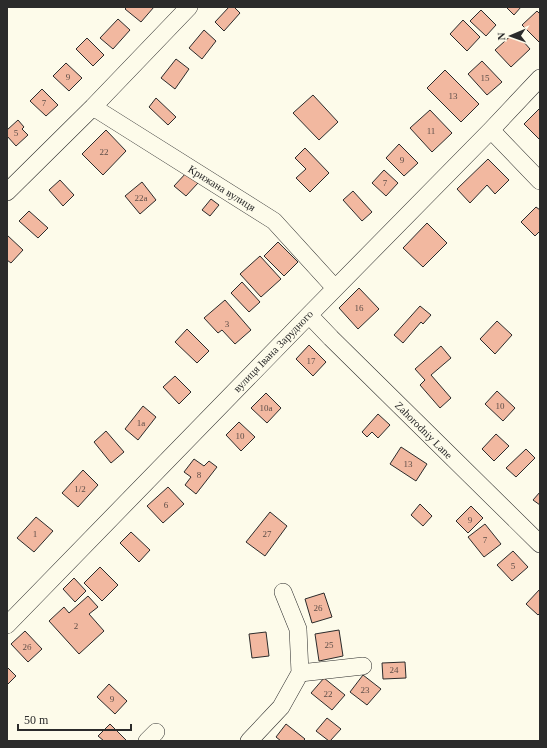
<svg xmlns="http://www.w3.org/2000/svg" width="547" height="748" font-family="Georgia,serif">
<rect width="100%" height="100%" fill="#fdfbea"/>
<path fill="#f2b8a0" stroke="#2b2b2b" d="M 127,7 L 154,7 L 141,22 L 125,9 Z
M 229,7 L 234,7 L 240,13 L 224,31 L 215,22 Z
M 506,7 L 521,7 L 514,15 Z
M 481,10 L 496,25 L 486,36 L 470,21 Z
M 537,11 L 540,14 L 540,43 L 522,25 Z
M 118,19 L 130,30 L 113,49 L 100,38 Z
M 463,20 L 480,37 L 467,51 L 450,34 Z
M 204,30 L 216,41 L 202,59 L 189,48 Z
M 515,32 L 530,49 L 511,67 L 495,50 Z
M 87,38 L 104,55 L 93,66 L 76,49 Z
M 176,59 L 189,69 L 175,89 L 161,78 Z
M 482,61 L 502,82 L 487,95 L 468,74 Z
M 66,63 L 82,78 L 69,91 L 53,76 Z
M 445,70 L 479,104 L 461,122 L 427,88 Z
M 42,89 L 58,105 L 46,116 L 30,101 Z
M 313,95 L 338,122 L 319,140 L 293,113 Z
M 156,98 L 176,117 L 168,125 L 149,107 Z
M 540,108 L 540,140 L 524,124 Z
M 430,110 L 452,133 L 432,152 L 410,128 Z
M 18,120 L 24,127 L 22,129 L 28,135 L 16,146 L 7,136 L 7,130 Z
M 106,130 L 126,151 L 103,175 L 82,154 Z
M 399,144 L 418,163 L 404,176 L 386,158 Z
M 305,148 L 329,173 L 310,192 L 296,178 L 306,169 L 295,158 Z
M 488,159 L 509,180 L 495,194 L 487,185 L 470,203 L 457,189 Z
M 384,170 L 398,183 L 386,196 L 372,183 Z
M 187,172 L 198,183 L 186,196 L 174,186 Z
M 60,180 L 74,195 L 63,206 L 49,190 Z
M 142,182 L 156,200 L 140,214 L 125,196 Z
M 353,191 L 372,212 L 362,221 L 343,200 Z
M 211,199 L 219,205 L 210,216 L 202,210 Z
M 536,207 L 540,210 L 540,231 L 535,236 L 521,222 Z
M 29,211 L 48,228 L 38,238 L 19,221 Z
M 427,223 L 447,243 L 423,267 L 403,248 Z
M 7,235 L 23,250 L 11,263 L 7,260 Z
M 278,242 L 298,262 L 284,276 L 264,256 Z
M 260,256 L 281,279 L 261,297 L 240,274 Z
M 242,282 L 260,302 L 249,312 L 231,293 Z
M 359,288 L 379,309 L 358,329 L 339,308 Z
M 225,300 L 251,330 L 235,344 L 222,330 L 218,333 L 204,318 Z
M 420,306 L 431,315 L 423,324 L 421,322 L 403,343 L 394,335 Z
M 497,321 L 512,335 L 495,354 L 480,339 Z
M 187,329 L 209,351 L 197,363 L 175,342 Z
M 309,345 L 326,362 L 313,376 L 296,359 Z
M 441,346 L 451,358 L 431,375 L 451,398 L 440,408 L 420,385 L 425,380 L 415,369 Z
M 175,376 L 191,392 L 179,404 L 163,387 Z
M 497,391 L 515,408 L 503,421 L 485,404 Z
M 266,393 L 281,408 L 267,423 L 251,408 Z
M 143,406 L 156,417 L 138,440 L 125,429 Z
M 378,414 L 390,425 L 378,438 L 372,432 L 367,437 L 362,432 Z
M 239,422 L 255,437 L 241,451 L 226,435 Z
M 106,431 L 124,452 L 111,463 L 94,442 Z
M 496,434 L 509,446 L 494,461 L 482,449 Z
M 401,447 L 427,464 L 416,481 L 390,464 Z
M 526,449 L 535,458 L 516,477 L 506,468 Z
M 194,459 L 204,466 L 209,461 L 217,467 L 196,494 L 185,485 L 191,477 L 184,472 Z
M 83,470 L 98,485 L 78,507 L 62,493 Z
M 168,487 L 184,504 L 163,523 L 147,506 Z
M 540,492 L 540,505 L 533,500 Z
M 420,504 L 432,516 L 423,526 L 411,515 Z
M 471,506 L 483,518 L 468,533 L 456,521 Z
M 270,512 L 287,526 L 265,556 L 246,542 Z
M 36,517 L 53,531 L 34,552 L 17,538 Z
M 485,524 L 501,544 L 484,557 L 468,537 Z
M 131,532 L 150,550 L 139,562 L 120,543 Z
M 513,551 L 528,567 L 512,581 L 497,565 Z
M 100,567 L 118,585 L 102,601 L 84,583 Z
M 74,578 L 86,591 L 75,602 L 63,589 Z
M 540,589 L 540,613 L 538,615 L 526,604 Z
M 324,593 L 332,617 L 312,623 L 305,599 Z
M 88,596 L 98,607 L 89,614 L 104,631 L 79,654 L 49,621 L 64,607 L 69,613 Z
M 339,630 L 343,656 L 319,661 L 315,634 Z
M 25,631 L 42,649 L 28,662 L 11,644 Z
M 266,632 L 269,656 L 252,658 L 249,634 Z
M 405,662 L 406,678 L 383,679 L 382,663 Z
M 7,667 L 16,676 L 7,685 Z
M 363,675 L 381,689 L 367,705 L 350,692 Z
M 324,678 L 345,695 L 332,710 L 311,693 Z
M 109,684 L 127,701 L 115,714 L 97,697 Z
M 327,718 L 341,729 L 330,741 L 329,741 L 316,731 Z
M 110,724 L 126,740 L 125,741 L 104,741 L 98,736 Z
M 286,724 L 305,739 L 303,741 L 281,741 L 276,737 Z"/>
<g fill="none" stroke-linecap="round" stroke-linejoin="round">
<g stroke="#2b2b2b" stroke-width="18">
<path id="minor" d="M 93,107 L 274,221 L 335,288
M 491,130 L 540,181
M 7,192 L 93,107 L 189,7
M 309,315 L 331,338 L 540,544
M 7,625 L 309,315 L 491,130 L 540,78
M 300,673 L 363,666
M 147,741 L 156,732
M 249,741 L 281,707 L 300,673 L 298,629 L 283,592"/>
</g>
<use href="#minor" stroke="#fdfbea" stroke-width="17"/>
</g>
<g text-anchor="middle" stroke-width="3" stroke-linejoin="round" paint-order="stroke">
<g font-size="9" fill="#5d4e48">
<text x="68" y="80">9</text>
<text x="485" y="81">15</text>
<text x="453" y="99">13</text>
<text x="44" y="106">7</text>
<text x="431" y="134">11</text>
<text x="16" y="136">5</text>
<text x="104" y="155">22</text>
<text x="402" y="163">9</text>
<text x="385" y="186">7</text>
<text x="141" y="201">22а</text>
<text x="359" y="311">16</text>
<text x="227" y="327">3</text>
<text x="311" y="364">17</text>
<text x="500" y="409">10</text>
<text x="266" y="411">10а</text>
<text x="141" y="426">1а</text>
<text x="240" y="439">10</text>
<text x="408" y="467">13</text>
<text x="199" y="478">8</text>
<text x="80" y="492">1/2</text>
<text x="166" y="508">6</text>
<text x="470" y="523">9</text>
<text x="35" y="537">1</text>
<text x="267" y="537">27</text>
<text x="485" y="543">7</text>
<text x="513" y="569">5</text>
<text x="318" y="611">26</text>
<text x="76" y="629">2</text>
<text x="329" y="648">25</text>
<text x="27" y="650">2б</text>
<text x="394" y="673">24</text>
<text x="365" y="693">23</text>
<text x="328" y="697">22</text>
<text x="112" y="702">9</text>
</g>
<g font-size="11" fill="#2b2b2b" stroke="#fdfbea">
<text transform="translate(222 188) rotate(32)" y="4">Крижана вулиця</text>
<text transform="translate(273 351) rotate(-46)" y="4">вулиця Івана Зарудного</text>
<text transform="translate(424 430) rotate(45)" y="4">Zahorodniy Lane</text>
</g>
</g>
<rect width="547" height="748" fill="none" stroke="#2b2b2b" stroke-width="16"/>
<g transform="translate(511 36) rotate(268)" stroke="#fdfbea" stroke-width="3" paint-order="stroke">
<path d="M0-3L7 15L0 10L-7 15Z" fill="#2b2b2b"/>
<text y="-6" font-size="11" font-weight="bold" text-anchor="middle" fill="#2b2b2b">N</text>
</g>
<path d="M18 724v6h113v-6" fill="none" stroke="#2b2b2b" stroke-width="2"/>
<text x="24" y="724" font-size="12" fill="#2b2b2b" stroke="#fdfbea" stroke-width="3" paint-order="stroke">50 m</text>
</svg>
